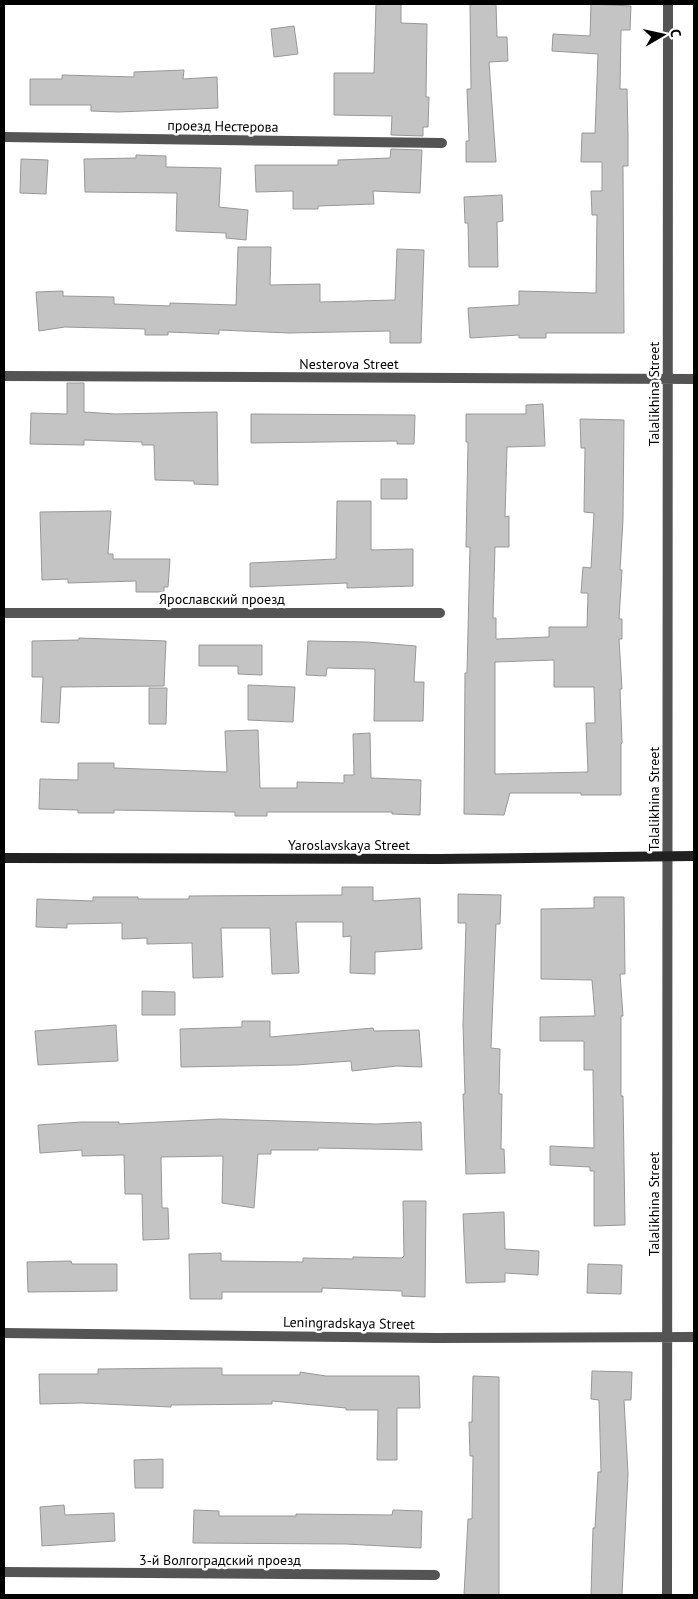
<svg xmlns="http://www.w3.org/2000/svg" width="698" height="1599" font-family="'PT Sans',sans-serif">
<rect width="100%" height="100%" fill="#fff"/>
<path fill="#c4c4c4" stroke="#989898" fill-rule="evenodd" d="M 376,4 L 401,4 L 401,23 L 427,24 L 426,97 L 429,97 L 428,127 L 423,127 L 423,136 L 391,135 L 392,116 L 334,115 L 334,73 L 374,73 Z
M 470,4 L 496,4 L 497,37 L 507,37 L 508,61 L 489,62 L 496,162 L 466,162 L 466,141 L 469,141 L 467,89 L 471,89 Z
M 591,4 L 631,6 L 630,30 L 621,30 L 620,89 L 627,89 L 628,134 L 628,166 L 623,166 L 624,333 L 546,333 L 546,338 L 519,338 L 519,335 L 470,338 L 468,308 L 519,305 L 519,291 L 596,293 L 597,215 L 592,215 L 591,191 L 602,191 L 602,162 L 581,162 L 582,133 L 595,133 L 598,54 L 552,51 L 553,34 L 590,36 Z
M 294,26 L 298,54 L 274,57 L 271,29 Z
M 184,70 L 183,79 L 217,77 L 218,108 L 118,112 L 91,111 L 91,105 L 30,105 L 30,79 L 62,79 L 62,75 L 134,77 L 134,72 Z
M 391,149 L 422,150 L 420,193 L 373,191 L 374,204 L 318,206 L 318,209 L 293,209 L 293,191 L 256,192 L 255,165 L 338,165 L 338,160 L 390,158 Z
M 136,155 L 166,156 L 166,167 L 221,168 L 219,207 L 248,210 L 246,240 L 226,238 L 226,233 L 176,231 L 177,193 L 85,192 L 84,159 L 136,158 Z
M 21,159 L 48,160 L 46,194 L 20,193 Z
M 502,195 L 503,221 L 497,222 L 498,267 L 469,267 L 468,223 L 465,223 L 464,197 Z
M 238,247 L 271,247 L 270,285 L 320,284 L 320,302 L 395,300 L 397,249 L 424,250 L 421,343 L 390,343 L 390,331 L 289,333 L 219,330 L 219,334 L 168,332 L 168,335 L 145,335 L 145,329 L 65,327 L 39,331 L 36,292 L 63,291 L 63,296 L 114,297 L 114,304 L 170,306 L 170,303 L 236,305 Z
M 67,383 L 84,383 L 84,412 L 115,414 L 217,412 L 218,485 L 194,484 L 194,481 L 155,480 L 154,445 L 142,445 L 142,442 L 84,440 L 84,445 L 30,444 L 31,413 L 67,414 Z
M 543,404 L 545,446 L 507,447 L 505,517 L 509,516 L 509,547 L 495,547 L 493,618 L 496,618 L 496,639 L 549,637 L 549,627 L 587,627 L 588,593 L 581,593 L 583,567 L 591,568 L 594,513 L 584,512 L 585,448 L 581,448 L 580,419 L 624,420 L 623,520 L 620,570 L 622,570 L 619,619 L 622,619 L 622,639 L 619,639 L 622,689 L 620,689 L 622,743 L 621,744 L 621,795 L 581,795 L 581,793 L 510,793 L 504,815 L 464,814 L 465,673 L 467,673 L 470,547 L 466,547 L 468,442 L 466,442 L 466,414 L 526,414 L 526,405 ZM 554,660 L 554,687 L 594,687 L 595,723 L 586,723 L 588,772 L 495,774 L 495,662 Z
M 251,414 L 415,415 L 414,444 L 397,444 L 397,441 L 251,443 Z
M 381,479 L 407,479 L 407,499 L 381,499 Z
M 337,501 L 371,501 L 371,550 L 413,549 L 413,586 L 347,588 L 347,583 L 250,587 L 250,563 L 336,559 Z
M 111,511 L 108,554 L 113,554 L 113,559 L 170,559 L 168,587 L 164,587 L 164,592 L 136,592 L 136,581 L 68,583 L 68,579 L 42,580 L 40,512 Z
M 79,638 L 166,641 L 164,686 L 61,687 L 59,723 L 41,722 L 43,677 L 32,677 L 32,641 L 79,640 Z
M 308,641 L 367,642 L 416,646 L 414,682 L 424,682 L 423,721 L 374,721 L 375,669 L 327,668 L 326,676 L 306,675 Z
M 199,645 L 262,645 L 262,675 L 238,674 L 238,666 L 199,666 Z
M 248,685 L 295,687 L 293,722 L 248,720 Z
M 149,688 L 167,688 L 166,724 L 149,724 Z
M 258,730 L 260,788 L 297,788 L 297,782 L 344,783 L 344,775 L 354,775 L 353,734 L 370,733 L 371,778 L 421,780 L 420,815 L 392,814 L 392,812 L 267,812 L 267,816 L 235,816 L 235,812 L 114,810 L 114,813 L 78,813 L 78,810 L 39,809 L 40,779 L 78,780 L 78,763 L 114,763 L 114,768 L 227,772 L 225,731 Z
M 342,887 L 373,887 L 373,901 L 420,898 L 422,949 L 375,952 L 375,974 L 350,973 L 351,936 L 343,937 L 343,922 L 296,922 L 299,973 L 272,974 L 270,928 L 221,928 L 223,977 L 193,978 L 192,943 L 147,944 L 147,938 L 122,939 L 122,923 L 67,924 L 67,928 L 36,927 L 37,899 L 93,901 L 93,897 L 138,897 L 138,899 L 189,899 L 189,896 L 342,895 Z
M 458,894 L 501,895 L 500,924 L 496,924 L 491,1048 L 500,1049 L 499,1094 L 502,1094 L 501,1149 L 504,1149 L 505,1173 L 466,1174 L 463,1094 L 465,1094 L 463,1025 L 466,923 L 458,923 Z
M 594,897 L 624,897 L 625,974 L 620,974 L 623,1016 L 621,1016 L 621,1096 L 623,1096 L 625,1225 L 594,1226 L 594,1171 L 590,1171 L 590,1167 L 550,1165 L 550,1146 L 594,1148 L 593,1070 L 584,1070 L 584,1041 L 540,1041 L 540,1017 L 595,1016 L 592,980 L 541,979 L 541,909 L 594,908 Z
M 142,991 L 175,992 L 175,1015 L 142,1015 Z
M 242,1021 L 270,1021 L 270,1037 L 373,1028 L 374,1031 L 419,1030 L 422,1067 L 397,1066 L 352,1071 L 351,1061 L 296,1065 L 181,1067 L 180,1029 L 242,1027 Z
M 116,1025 L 118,1061 L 38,1065 L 35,1031 Z
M 220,1119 L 376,1124 L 421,1122 L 422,1150 L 318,1148 L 318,1150 L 271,1150 L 271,1154 L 258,1154 L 254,1208 L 222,1203 L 223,1156 L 161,1157 L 162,1208 L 168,1208 L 169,1239 L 143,1240 L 142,1194 L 125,1194 L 124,1155 L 82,1156 L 82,1150 L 40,1153 L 38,1125 L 82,1122 L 119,1122 L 119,1124 Z
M 403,1201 L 426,1201 L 425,1297 L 402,1296 L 402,1291 L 322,1288 L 322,1292 L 222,1292 L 222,1299 L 190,1299 L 189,1254 L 221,1253 L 221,1261 L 303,1262 L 303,1258 L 353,1259 L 353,1257 L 402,1258 L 404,1256 Z
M 504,1212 L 505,1249 L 539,1251 L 538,1275 L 505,1273 L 505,1282 L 466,1283 L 463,1214 Z
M 71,1261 L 72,1264 L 117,1264 L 117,1291 L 28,1292 L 27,1262 Z
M 588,1264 L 622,1265 L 621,1294 L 587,1293 Z
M 195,1368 L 222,1368 L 222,1375 L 300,1375 L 300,1372 L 326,1376 L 419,1376 L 420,1408 L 397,1408 L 397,1460 L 377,1460 L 378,1410 L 346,1410 L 346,1408 L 272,1401 L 272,1404 L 171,1405 L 171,1407 L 82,1403 L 40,1404 L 39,1374 L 98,1374 L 98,1369 Z
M 592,1371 L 632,1372 L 631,1400 L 624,1400 L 628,1474 L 622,1595 L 591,1595 L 593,1528 L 595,1528 L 598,1472 L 601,1472 L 599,1400 L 591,1399 Z
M 473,1376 L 499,1377 L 499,1595 L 464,1595 L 468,1519 L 472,1519 L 473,1456 L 470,1456 L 469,1422 L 472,1422 Z
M 163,1459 L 163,1488 L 135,1488 L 134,1460 Z
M 64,1505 L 65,1515 L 114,1513 L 115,1541 L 42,1546 L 40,1507 Z
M 194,1510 L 219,1511 L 219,1516 L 296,1516 L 296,1514 L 392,1515 L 393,1510 L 422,1511 L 421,1548 L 346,1544 L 193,1543 Z"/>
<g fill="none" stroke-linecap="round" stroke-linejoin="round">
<path stroke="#545454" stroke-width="10" d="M 4,137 L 442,143
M 4,376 L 694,379
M 4,613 L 440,613
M 4,1333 L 436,1338 L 694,1337
M 4,1572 L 435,1575
M 667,1595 L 668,4"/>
<path stroke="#212121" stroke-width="10" d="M 4,858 L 439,859 L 694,856"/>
</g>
<g text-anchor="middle" stroke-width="5" stroke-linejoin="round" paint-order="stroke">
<g font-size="14" fill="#000" stroke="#fff">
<text transform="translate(223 126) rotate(1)" y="5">проезд Нестерова</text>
<text x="349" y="369">Nesterova Street</text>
<text transform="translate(654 394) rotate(-90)" y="5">Talalikhina Street</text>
<text x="222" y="604">Ярославский проезд</text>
<text transform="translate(654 799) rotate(-90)" y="5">Talalikhina Street</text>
<text x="349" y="850">Yaroslavskaya Street</text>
<text transform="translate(654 1204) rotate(-90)" y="5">Talalikhina Street</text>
<text transform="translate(349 1323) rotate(1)" y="5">Leningradskaya Street</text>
<text x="220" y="1565">3-й Волгоградский проезд</text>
</g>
</g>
<rect width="698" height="1599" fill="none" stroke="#000000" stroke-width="10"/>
<g transform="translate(663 35) rotate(81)" stroke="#ffffff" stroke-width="4" paint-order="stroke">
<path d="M0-4L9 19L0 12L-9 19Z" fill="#000000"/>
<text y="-8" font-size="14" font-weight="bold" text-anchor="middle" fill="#000000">С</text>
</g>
</svg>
